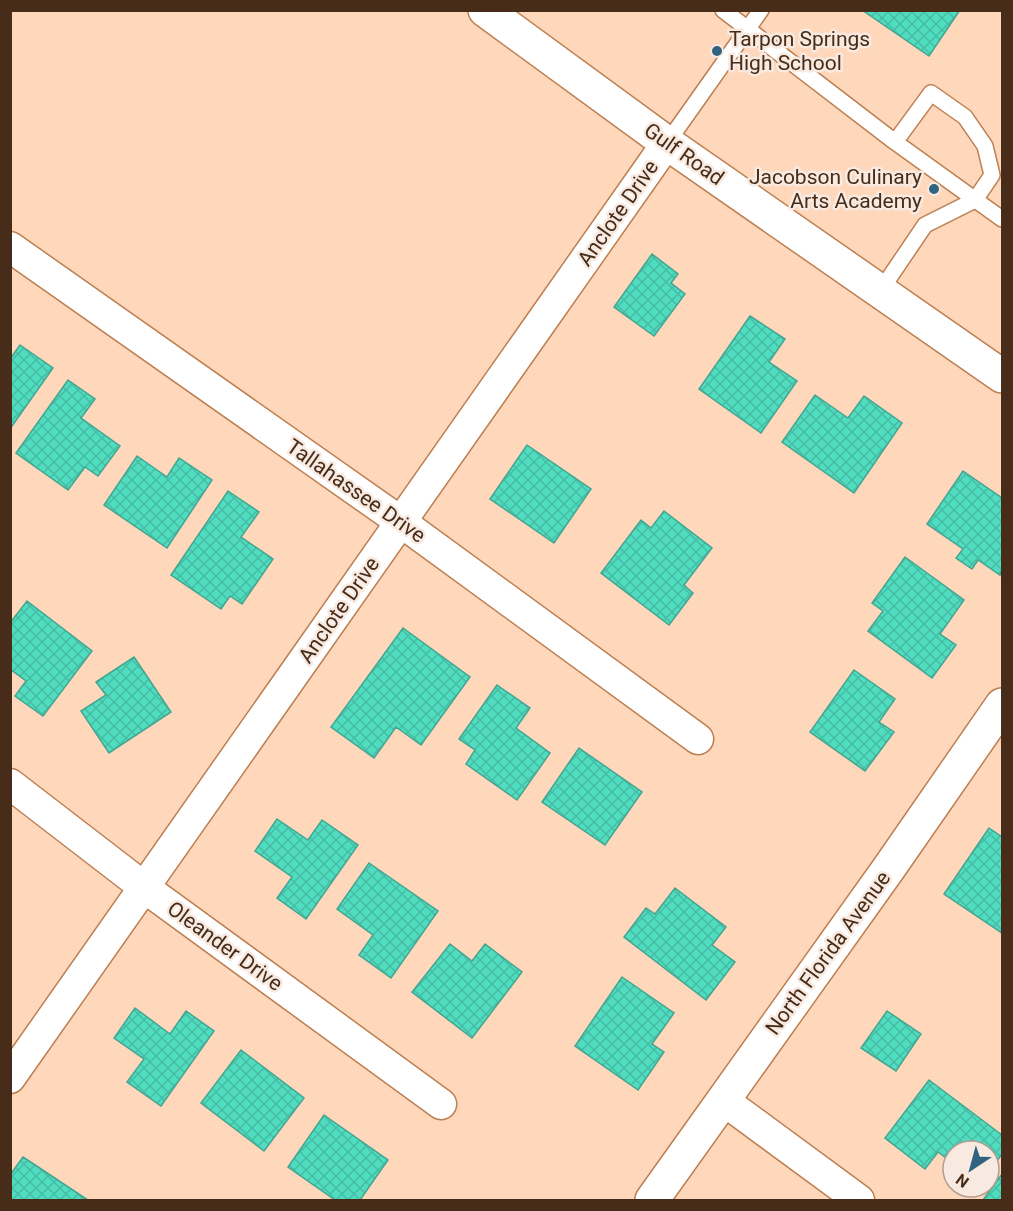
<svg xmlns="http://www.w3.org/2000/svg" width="1013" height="1211" font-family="Roboto,sans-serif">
<defs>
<pattern id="building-cross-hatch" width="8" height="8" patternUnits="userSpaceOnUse" patternTransform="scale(1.5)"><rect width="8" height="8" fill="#4fdcbf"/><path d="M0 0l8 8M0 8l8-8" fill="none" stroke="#46bda4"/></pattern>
</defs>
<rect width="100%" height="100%" fill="#ffd7bb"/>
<path fill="url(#building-cross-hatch)" stroke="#42a590" stroke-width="1.5" d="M 862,10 L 960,10 L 929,56 Z
M 652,254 L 678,274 L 671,283 L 685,294 L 654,336 L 614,307 Z
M 750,316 L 785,339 L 769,362 L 797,381 L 761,433 L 699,389 Z
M 20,345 L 53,368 L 10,429 L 10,359 Z
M 68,380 L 95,399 L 81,418 L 120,446 L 98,476 L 85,467 L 68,490 L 16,453 Z
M 815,395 L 848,418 L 864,396 L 902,423 L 854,493 L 782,442 Z
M 527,445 L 591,489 L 554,543 L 490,499 Z
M 137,456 L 167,477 L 179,458 L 212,480 L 167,548 L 104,505 Z
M 963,471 L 1002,498 L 1002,570 L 1000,575 L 978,560 L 972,569 L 956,558 L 963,549 L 927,524 Z
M 228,491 L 259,512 L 241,537 L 273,559 L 242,604 L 230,596 L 221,609 L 171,575 Z
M 664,511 L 712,548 L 684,585 L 693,593 L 669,625 L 601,573 L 641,520 L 651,528 Z
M 905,557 L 964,600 L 940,634 L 956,645 L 932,678 L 868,631 L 883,611 L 872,603 Z
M 27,601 L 92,651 L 43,716 L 15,696 L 26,681 L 10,669 L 10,623 Z
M 403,628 L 470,677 L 421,745 L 396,727 L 374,758 L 331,727 Z
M 134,657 L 171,712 L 109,753 L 81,711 L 106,695 L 96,682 Z
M 854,670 L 895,699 L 879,722 L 894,732 L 865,771 L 810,732 Z
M 497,685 L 530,708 L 516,728 L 550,753 L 517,800 L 466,764 L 475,750 L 459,739 Z
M 579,748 L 642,792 L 605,845 L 542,802 Z
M 277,819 L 308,840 L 322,820 L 358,845 L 306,919 L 277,898 L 292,877 L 255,851 Z
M 989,828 L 1002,837 L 1002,933 L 944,894 Z
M 369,863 L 438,911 L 391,978 L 359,955 L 373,935 L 337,909 Z
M 675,888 L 726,927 L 712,945 L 735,962 L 706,1000 L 624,937 L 646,908 L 655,914 Z
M 450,944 L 472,961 L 485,944 L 522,972 L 472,1038 L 412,992 Z
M 622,977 L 674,1013 L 652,1044 L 664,1052 L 638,1090 L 575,1046 Z
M 135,1008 L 170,1034 L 186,1011 L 214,1031 L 161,1106 L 127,1082 L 144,1059 L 114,1038 Z
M 887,1011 L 921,1034 L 896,1071 L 861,1048 Z
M 241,1050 L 304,1098 L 264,1151 L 201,1103 Z
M 929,1080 L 1002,1135 L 1002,1154 L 989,1172 L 989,1151 L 953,1151 L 953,1163 L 938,1152 L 925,1169 L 885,1138 Z
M 324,1115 L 388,1160 L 360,1200 L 335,1200 L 288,1167 Z
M 23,1157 L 88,1200 L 10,1200 L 10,1175 Z
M 1002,1174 L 1002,1200 L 983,1200 Z"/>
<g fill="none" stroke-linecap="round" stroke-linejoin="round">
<g stroke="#bc7f51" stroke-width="18">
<path id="lane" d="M 723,10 L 895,142 L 1002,219
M 667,143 L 761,10
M 881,290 L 925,225 L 975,200 L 992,175 L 985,146 L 965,117 L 931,93 L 895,142"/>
</g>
<g stroke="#bc7f51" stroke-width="33">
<path id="street" d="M 10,247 L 401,522 L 698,739
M 10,784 L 145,888 L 441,1104
M 10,1078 L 667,143
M 723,1100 L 859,1200"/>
</g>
<g stroke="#bc7f51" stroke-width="36">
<path id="secondary" d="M 485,10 L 667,143 L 1002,376
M 652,1200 L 889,868 L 1002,705"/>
</g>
<use href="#lane" stroke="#fff" stroke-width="15"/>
<use href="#street" stroke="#fff" stroke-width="30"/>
<use href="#secondary" stroke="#fff" stroke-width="33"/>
</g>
<g fill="#306380" stroke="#f8eae1" stroke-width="2">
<circle cx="717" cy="51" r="6"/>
<circle cx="934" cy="189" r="6"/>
</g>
<g text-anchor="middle" stroke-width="5" stroke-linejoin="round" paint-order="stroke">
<g font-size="21" fill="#462c19" stroke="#f8eae1" text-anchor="start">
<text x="729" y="46">Tarpon Springs<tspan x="729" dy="24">High School</tspan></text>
<text x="922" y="184" text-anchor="end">Jacobson Culinary<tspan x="922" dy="24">Arts Academy</tspan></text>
</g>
<g font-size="21" fill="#462c19" stroke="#f8eae1">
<text transform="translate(684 154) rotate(35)" y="7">Gulf Road</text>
<text transform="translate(618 213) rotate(-55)" y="7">Anclote Drive</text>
<text transform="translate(356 491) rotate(35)" y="7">Tallahassee Drive</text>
<text transform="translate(339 610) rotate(-55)" y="7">Anclote Drive</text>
<text transform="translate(225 946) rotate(36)" y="7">Oleander Drive</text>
<text transform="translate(828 953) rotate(-54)" y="7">North Florida Avenue</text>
</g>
</g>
<rect width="1013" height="1211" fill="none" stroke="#462c19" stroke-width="24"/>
<g transform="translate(971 1169) rotate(216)"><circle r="28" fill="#f8eae1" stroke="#b19e91" stroke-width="1.5"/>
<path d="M0-4.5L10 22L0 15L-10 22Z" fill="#306380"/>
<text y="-9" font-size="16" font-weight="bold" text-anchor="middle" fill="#462c19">N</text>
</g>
</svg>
